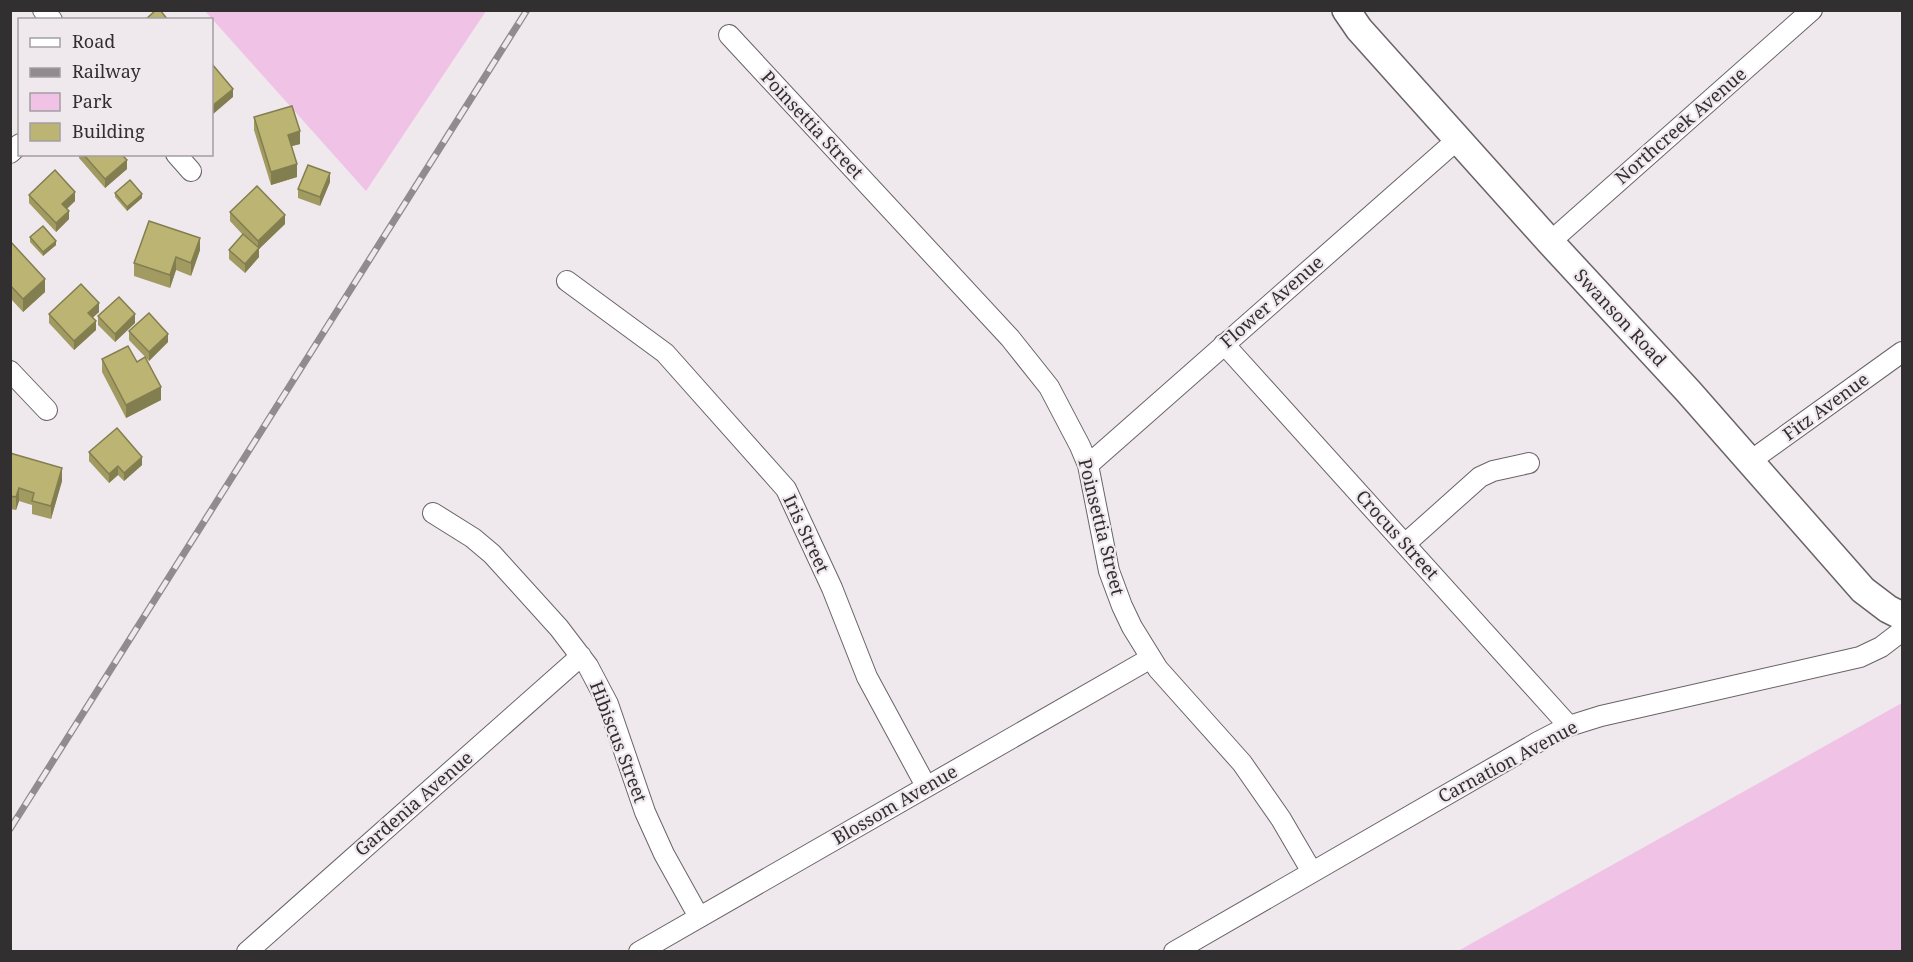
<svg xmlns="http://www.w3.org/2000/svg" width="1913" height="962" font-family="'Noto Serif',serif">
<rect width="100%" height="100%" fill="#efe8ed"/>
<path fill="#f0c2e5" d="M 205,11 L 486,11 L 366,191 Z
M 1902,703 L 1902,951 L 1457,951 L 1458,951 Z"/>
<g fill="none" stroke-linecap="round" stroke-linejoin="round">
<g stroke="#696367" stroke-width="22">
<path id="street" d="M 43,10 L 52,20
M 729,35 L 1010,338 L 1049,387 L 1080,446 L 1088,465 L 1109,571 L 1122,606 L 1132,627 L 1158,669 L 1242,763 L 1281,819 L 1312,872
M 10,153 L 20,144
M 176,154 L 191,171
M 1550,242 L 1812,10
M 567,281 L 665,353 L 786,489 L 832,588 L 867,677 L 926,786
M 1224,344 L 1569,726
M 10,371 L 47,410
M 1749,462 L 1902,352
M 1088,465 L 1458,139
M 433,513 L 473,538 L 492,554 L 559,628 L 588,666 L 608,704 L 645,812 L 664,854 L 699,917
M 1405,544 L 1480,477 L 1493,471 L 1529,463
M 247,952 L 581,656
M 639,952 L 1151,658
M 1174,952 L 1538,742 L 1569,726 L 1601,716 L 1860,657 L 1881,647 L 1902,631"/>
</g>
<g stroke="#696367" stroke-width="30">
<path id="secondary" d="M 1346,10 L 1359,29 L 1550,242 L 1688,391 L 1863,590 L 1888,609 L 1902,616"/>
</g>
<use href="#street" stroke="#fff" stroke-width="20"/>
<use href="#secondary" stroke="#fff" stroke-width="27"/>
<g stroke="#908b8e" stroke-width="7">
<path id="rail" d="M 10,829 L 527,10"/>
</g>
<use href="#rail" stroke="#efe8ed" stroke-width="4.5" stroke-dasharray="14" stroke-linecap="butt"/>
</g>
<path fill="#a19b62" d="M 254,117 L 300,144 L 292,146 L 297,177 L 271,185 L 254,130 Z
M 79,154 L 121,154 L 127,169 L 105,188 L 79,158 Z
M 330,182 L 320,206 L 298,198 L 298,189 Z
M 115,193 L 142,198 L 127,211 L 115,197 Z
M 29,195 L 75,201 L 67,209 L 69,219 L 56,232 L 29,203 Z
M 230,212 L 285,224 L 259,249 L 259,257 L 245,273 L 229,259 L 229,250 L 243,235 L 230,221 Z
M 30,237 L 56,245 L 43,256 L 30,242 Z
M 10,241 L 45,292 L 23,312 L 10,298 Z
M 200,250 L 191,276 L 176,270 L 170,288 L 134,276 L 134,263 Z
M 99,312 L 92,318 L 96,330 L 74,350 L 49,323 L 49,314 Z
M 98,316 L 135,323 L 115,342 L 98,325 Z
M 129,331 L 168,342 L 149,361 L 129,340 Z
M 102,359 L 137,362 L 161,400 L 126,418 L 102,372 Z
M 89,452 L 142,465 L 124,481 L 118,475 L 109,483 L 89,461 Z
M 10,453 L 62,481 L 51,519 L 32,514 L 32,505 L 19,501 L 16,510 L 10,509 Z"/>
<path fill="#837e50" d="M 233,89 L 233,97 L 212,115 L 212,106 Z
M 300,131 L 300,144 L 288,147 L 288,135 Z
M 127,160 L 127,169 L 105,188 L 105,179 Z
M 297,164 L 297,177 L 271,185 L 271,172 Z
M 330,173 L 330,182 L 320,206 L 320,197 Z
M 75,192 L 75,201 L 62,213 L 62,204 Z
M 142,194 L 142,198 L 127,211 L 127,207 Z
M 69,211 L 69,219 L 56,232 L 56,223 Z
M 285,215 L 285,224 L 259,249 L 259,257 L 245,273 L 245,264 L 258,249 L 258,241 Z
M 200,238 L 200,250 L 191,276 L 191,263 Z
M 56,241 L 56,245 L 43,256 L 43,252 Z
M 176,257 L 176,270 L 170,288 L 170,275 Z
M 45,279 L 45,292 L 23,312 L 23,299 Z
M 99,303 L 99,312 L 88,322 L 88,313 Z
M 135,314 L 135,323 L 115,342 L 115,334 Z
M 96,321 L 96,330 L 74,350 L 74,341 Z
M 168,334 L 168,342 L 149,361 L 149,352 Z
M 161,387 L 161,400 L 126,418 L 126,405 Z
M 142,457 L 142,465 L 124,481 L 124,473 Z
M 118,466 L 118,475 L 109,483 L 109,474 Z
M 62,468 L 62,481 L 51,519 L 51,506 Z
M 19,488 L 19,501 L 16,510 L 16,497 Z"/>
<path fill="#bbb472" stroke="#837e50" stroke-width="1.5" d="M 156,10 L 160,10 L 168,20 L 145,20 Z
M 212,64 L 233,89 L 212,106 Z
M 292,106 L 300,131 L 288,135 L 297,164 L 271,172 L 254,117 Z
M 83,154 L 121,154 L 127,160 L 105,179 Z
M 308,165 L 330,173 L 320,197 L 298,189 Z
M 55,170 L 75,192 L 62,204 L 69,211 L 56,223 L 29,195 Z
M 130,180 L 142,194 L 127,207 L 115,193 Z
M 257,186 L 285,215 L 258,241 L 230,212 Z
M 149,221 L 200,238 L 191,263 L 176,257 L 170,275 L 134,263 Z
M 43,226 L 56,241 L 43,252 L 30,237 Z
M 243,234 L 259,248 L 245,264 L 229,250 Z
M 10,241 L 45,279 L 23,299 L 10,285 Z
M 81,284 L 99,303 L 88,313 L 96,321 L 74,341 L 49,314 Z
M 119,297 L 135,314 L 115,334 L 98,316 Z
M 149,313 L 168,334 L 149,352 L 129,331 Z
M 128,346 L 137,362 L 145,357 L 161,387 L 126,405 L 102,359 Z
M 117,428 L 142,457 L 124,473 L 118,466 L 109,474 L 89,452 Z
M 10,453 L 62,468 L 51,506 L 32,501 L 34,493 L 19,488 L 16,497 L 10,496 Z"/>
<g text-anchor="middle" stroke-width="4.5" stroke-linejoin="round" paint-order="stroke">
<g font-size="18" fill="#322f31" stroke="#efe8ed">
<text transform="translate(812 125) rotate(47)" y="6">Poinsettia Street</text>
<text transform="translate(1681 126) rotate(-41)" y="6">Northcreek Avenue</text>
<text transform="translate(1272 302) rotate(-41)" y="6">Flower Avenue</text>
<text transform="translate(1620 318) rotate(47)" y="6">Swanson Road</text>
<text transform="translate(1826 407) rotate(-36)" y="6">Fitz Avenue</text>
<text transform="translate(1101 527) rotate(76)" y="6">Poinsettia Street</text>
<text transform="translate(806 534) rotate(65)" y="6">Iris Street</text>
<text transform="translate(1397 535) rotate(48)" y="6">Crocus Street</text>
<text transform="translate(618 742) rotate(69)" y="6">Hibiscus Street</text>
<text transform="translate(1508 762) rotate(-28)" y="6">Carnation Avenue</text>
<text transform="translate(414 804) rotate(-41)" y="6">Gardenia Avenue</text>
<text transform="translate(895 805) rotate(-30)" y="6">Blossom Avenue</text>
</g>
</g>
<rect width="1913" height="962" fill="none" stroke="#322f31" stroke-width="24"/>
<rect x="18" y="18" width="195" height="138" fill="#efe8ed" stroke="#a39ea2" stroke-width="1.5"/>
<rect x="30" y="38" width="30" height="9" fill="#ffffff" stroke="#a39ea2" stroke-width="1.5"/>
<text x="72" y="48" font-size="18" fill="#322f31">Road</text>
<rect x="30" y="68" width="30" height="9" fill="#908b8e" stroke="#a39ea2" stroke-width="1.5"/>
<text x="72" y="78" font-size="18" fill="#322f31">Railway</text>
<rect x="30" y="93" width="30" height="18" fill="#f0c2e5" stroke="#a39ea2" stroke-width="1.5"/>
<text x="72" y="108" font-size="18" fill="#322f31">Park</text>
<rect x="30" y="123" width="30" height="18" fill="#bbb472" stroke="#a39ea2" stroke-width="1.5"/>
<text x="72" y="138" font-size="18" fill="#322f31">Building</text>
</svg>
